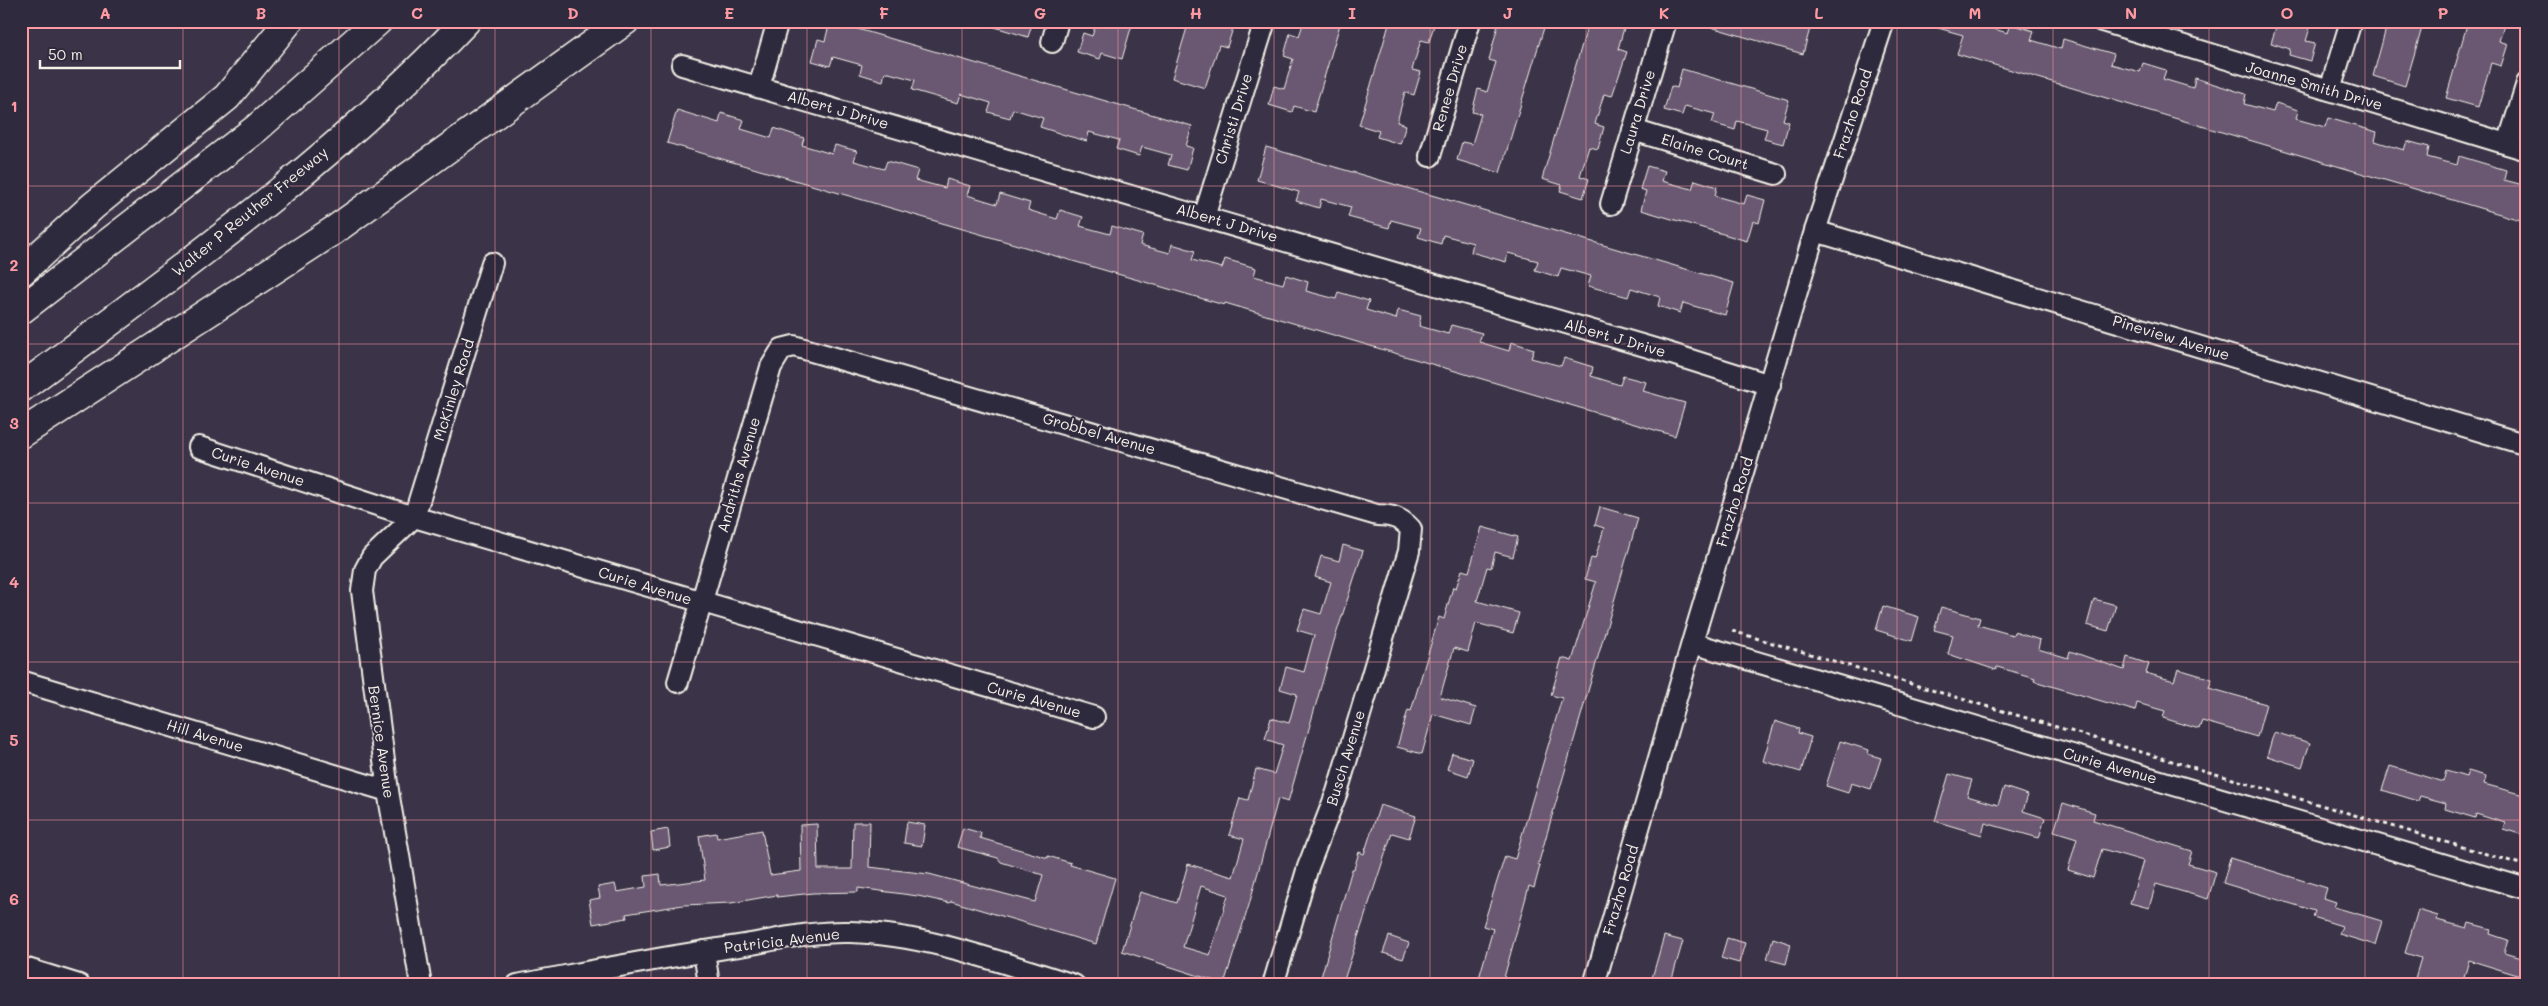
<svg xmlns="http://www.w3.org/2000/svg" width="2548" height="1006" font-family="Mali,sans-serif">
<style>
.building{fill:#6b5973;stroke:#f4f1e8;fill-rule:evenodd}
.lines{fill:none;stroke-linecap:round;stroke-linejoin:round}
.street-casing{stroke:#f4f1e8;stroke-width:24}
.highway-casing{stroke:#f4f1e8;stroke-width:31}
.path{stroke:#f4f1e8;stroke-width:3;stroke-dasharray:4 4;stroke-linecap:butt}
.street{stroke:#2f2a3d;stroke-width:20}
.highway{stroke:#2f2a3d;stroke-width:28}
.grid{fill:none;stroke:#ff9aa2;stroke-width:1;stroke-opacity:0.55}
.labels{text-anchor:middle;stroke-width:4;stroke-linejoin:round;paint-order:stroke}
.street-label{font-size:15px;fill:#f4f1e8;stroke:#2f2a3d}
.neatline{fill:none;stroke:#ff9aa2;stroke-width:2}
.grid-label{font-size:16px;text-anchor:middle;font-weight:bold;fill:#ff9aa2}
</style>
<rect width="100%" height="100%" fill="#3b3348"/>
<filter id="ink" filterUnits="userSpaceOnUse"><feTurbulence type="fractalNoise" baseFrequency=".02" numOctaves="2"/><feDisplacementMap in="SourceGraphic" scale="10" xChannelSelector="R" yChannelSelector="G"/><feConvolveMatrix kernelMatrix="1 2 1 2 8 2 1 2 1" color-interpolation-filters="sRGB"/></filter>
<g filter="url(#ink)">
<g class="building">
<polygon points="830,21 1192,126 1186,146 1193,148 1187,170 1168,165 1171,155 1142,147 1139,156 1116,149 1119,140 1089,132 1087,141 1068,136 1040,127 1043,118 1013,109 1010,118 988,112 991,103 961,94 958,103 940,98 912,90 915,80 885,72 883,81 860,74 862,65 833,57 830,66 812,61 818,39 825,41"/>
<polygon points="988,21 1033,21 1028,37 988,25"/>
<polygon points="1097,21 1133,21 1122,59 1102,53 1100,59 1077,52 1083,33 1092,36"/>
<polygon points="1189,21 1221,21 1234,25 1227,47 1219,45 1205,88 1172,78"/>
<polygon points="1304,21 1341,21 1314,112 1294,106 1292,112 1269,105 1274,86 1284,89 1293,59 1284,56 1290,33 1299,36"/>
<polygon points="1390,21 1421,21 1434,25 1429,42 1421,40 1412,70 1421,72 1414,95 1405,92 1397,122 1406,125 1400,144 1377,137 1379,131 1359,125"/>
<polygon points="1499,21 1546,21 1500,173 1457,160 1462,142 1472,144 1481,114 1472,112 1478,89 1487,92 1496,62 1489,60"/>
<polygon points="1589,21 1626,21 1618,49 1627,52 1612,96 1604,94 1595,124 1604,127 1598,149 1589,147 1580,176 1589,179 1583,198 1560,191 1562,185 1542,179"/>
<polygon points="1704,21 1812,21 1803,54 1704,25"/>
<polygon points="1931,21 1980,21 1979,25 2008,33 2011,24 2034,31 2031,40 2061,49 2063,39 2114,54 2111,64 2140,72 2143,63 2166,70 2163,79 2193,88 2195,78 2246,94 2244,104 2273,112 2276,103 2298,110 2296,119 2325,127 2328,118 2377,132 2375,141 2404,150 2407,141 2429,147 2427,157 2457,165 2459,156 2506,170 2504,180 2527,186 2527,222 1957,54 1963,35 1931,26"/>
<polygon points="2278,21 2312,21 2306,41 2315,43 2310,61 2289,55 2290,49 2271,43"/>
<polygon points="2388,21 2424,21 2405,86 2373,76"/>
<polygon points="2468,21 2505,21 2499,41 2508,44 2501,66 2491,63 2478,107 2446,98"/>
<polygon points="1682,69 1789,100 1783,120 1789,122 1783,144 1764,139 1767,129 1737,121 1735,130 1712,123 1715,114 1685,106 1682,115 1664,110 1671,86 1677,88"/>
<polygon points="677,110 719,123 721,113 744,120 741,129 771,138 774,128 804,138 802,145 832,154 835,145 857,151 854,161 884,169 887,161 918,170 915,180 945,188 947,179 970,186 967,195 997,204 1000,194 1030,203 1028,210 1057,219 1060,210 1083,217 1080,226 1110,234 1112,226 1143,235 1140,245 1170,253 1172,244 1195,251 1192,260 1222,268 1225,259 1256,268 1254,276 1283,284 1286,275 1308,282 1306,291 1336,299 1338,292 1369,301 1366,310 1396,319 1398,310 1421,316 1419,326 1448,334 1451,325 1482,333 1479,342 1509,351 1511,342 1534,349 1531,358 1561,366 1564,358 1593,367 1591,376 1620,385 1623,376 1646,382 1643,391 1685,403 1675,436 1225,303 1224,305 667,143"/>
<polygon points="1266,147 1734,283 1725,315 1683,303 1680,313 1658,306 1660,297 1631,288 1628,297 1588,286 1591,276 1561,268 1558,277 1535,270 1538,261 1508,253 1506,262 1471,252 1473,243 1443,235 1441,244 1418,237 1421,228 1391,220 1389,228 1348,217 1351,207 1321,199 1319,208 1296,201 1299,192 1257,180"/>
<polygon points="1647,166 1665,171 1662,181 1692,189 1695,180 1717,187 1715,196 1744,204 1747,195 1765,200 1759,223 1753,221 1747,241 1641,210 1646,191 1640,189"/>
<polygon points="1600,507 1638,518 1552,816 1538,865 1540,866 1534,888 1529,886 1502,985 1477,985 1493,929 1483,926 1505,856 1515,859 1562,698 1551,695 1562,658 1572,661 1596,582 1585,579 1591,558 1595,559 1604,528 1595,525"/>
<polygon points="1482,527 1518,537 1513,557 1495,552 1491,568 1487,567 1477,601 1519,613 1513,633 1476,623 1468,652 1454,648 1440,697 1476,708 1471,725 1433,714 1422,754 1397,747 1408,710 1411,711 1439,617 1444,619 1453,587 1456,588 1462,570 1469,572"/>
<path d="M 1343,545 L 1363,551 L 1334,641 L 1288,802 L 1278,799 L 1249,905 L 1224,984 L 1122,951 L 1140,892 L 1177,903 L 1188,864 L 1233,877 L 1244,839 L 1229,835 L 1240,798 L 1248,800 L 1256,769 L 1274,774 L 1283,745 L 1265,739 L 1271,718 L 1289,723 L 1297,694 L 1280,689 L 1286,667 L 1304,672 L 1314,635 L 1297,630 L 1304,609 L 1321,614 L 1331,582 L 1315,577 L 1321,556 L 1339,561 ZM 1201,886 L 1228,895 L 1210,955 L 1183,947 Z"/>
<polygon points="2094,599 2116,605 2108,631 2087,625"/>
<polygon points="1883,606 1919,617 1912,641 1876,630"/>
<polygon points="1941,607 1980,618 1978,625 2013,635 2014,632 2040,640 2038,649 2068,658 2070,651 2124,670 2127,657 2149,664 2146,673 2174,681 2178,669 2212,679 2209,688 2266,704 2257,737 2202,721 2199,729 2163,718 2165,711 2137,703 2135,711 2034,681 2035,678 1997,667 1996,670 1948,654 1953,635 1934,630"/>
<polygon points="1775,721 1799,729 1798,733 1811,737 1801,772 1763,761"/>
<polygon points="2274,732 2310,743 2302,767 2267,756"/>
<polygon points="1840,741 1869,750 1868,754 1881,758 1871,789 1851,783 1848,793 1826,786"/>
<polygon points="1452,753 1473,759 1468,776 1447,769"/>
<polygon points="2390,766 2443,782 2446,771 2466,777 2468,771 2486,776 2484,784 2527,796 2527,836 2503,829 2505,823 2476,814 2475,818 2445,809 2446,803 2420,796 2418,801 2382,790"/>
<polygon points="1949,774 1972,780 1967,796 1998,805 2004,787 2028,795 2023,811 2045,818 2039,838 1985,823 1982,835 1935,821"/>
<polygon points="2063,803 2095,813 2093,820 2192,851 2188,864 2216,872 2208,899 2156,884 2149,908 2130,903 2143,861 2102,849 2093,878 2068,870 2077,838 2054,831"/>
<polygon points="1380,805 1416,816 1409,838 1392,833 1343,983 1321,977 1352,869 1354,869 1359,852 1364,854"/>
<polygon points="853,822 870,822 869,867 929,874 1035,902 1043,875 1001,862 998,858 957,847 963,828 981,833 980,838 1048,858 1048,856 1071,863 1070,865 1115,878 1096,944 951,901 950,903 918,896 858,888 858,892 813,893 777,897 777,895 731,903 683,905 626,914 627,918 593,924 589,900 600,898 598,887 615,884 617,892 646,887 645,876 660,874 661,885 705,880 699,836 716,833 717,838 762,830 770,875 801,871 800,825 817,824 818,869 852,869"/>
<polygon points="907,822 925,825 922,846 904,843"/>
<polygon points="668,829 670,847 653,850 651,832"/>
<polygon points="2230,858 2327,888 2324,898 2336,902 2334,907 2382,921 2375,945 2339,934 2342,926 2313,917 2315,911 2223,883"/>
<polygon points="2418,910 2438,916 2437,920 2467,928 2469,923 2491,929 2490,934 2508,940 2504,953 2527,960 2527,978 2469,960 2462,985 2413,985 2421,958 2405,953"/>
<polygon points="1389,936 1409,943 1403,959 1383,953"/>
<polygon points="1664,936 1683,941 1670,985 1650,985"/>
<polygon points="1727,938 1745,943 1739,963 1721,958"/>
<polygon points="1773,938 1791,944 1786,964 1767,959"/>
</g>
<g class="lines">
<g class="street-casing">
<g id="street">
<polyline points="2102,21 2527,150"/>
<polyline points="1052,42 1058,21"/>
<polyline points="682,65 1662,351 1770,385"/>
<polyline points="759,87 778,21"/>
<polyline points="2330,90 2351,21"/>
<polyline points="1633,130 1776,174"/>
<polyline points="2508,144 2527,83"/>
<polyline points="1430,156 1470,21"/>
<polyline points="1611,204 1666,21"/>
<polyline points="1204,217 1265,21"/>
<polyline points="1815,231 2527,445"/>
<polyline points="199,447 414,517 1094,717"/>
<polyline points="1692,643 2527,889"/>
<polyline points="21,681 388,791"/>
<path d="M 678,682 L 771,367 L 782,349 L 794,346 L 1377,515 C 1392,515 1401,518 1411,529 L 1409,551 L 1337,792 L 1308,867 L 1273,985"/>
<polyline points="704,951 709,985"/>
<polyline points="21,967 79,985"/>
<polyline points="421,985 388,791 362,591 365,570 372,557 414,517 492,263"/>
<path d="M 517,985 C 593,971 668,956 745,945 C 779,939 815,931 850,932 C 926,934 1002,963 1074,985"/>
<polyline points="1594,985 1692,643 1815,231 1884,21"/>
</g>
</g>
<g class="highway-casing">
<g id="highway">
<polyline points="21,272 93,206 227,97 289,21"/>
<polyline points="21,310 257,128 378,21"/>
<path d="M 21,388 C 175,273 334,161 466,21"/>
<polyline points="21,434 333,231 625,21"/>
</g>
</g>
<polyline class="path" points="1732,631 2527,866"/>
<use href="#street" class="street"/>
<use href="#highway" class="highway"/>
</g>
</g>
<path class="grid" d="M 183,21 L 183,985M 339,21 L 339,985M 495,21 L 495,985M 651,21 L 651,985M 807,21 L 807,985M 962,21 L 962,985M 1118,21 L 1118,985M 1274,21 L 1274,985M 1430,21 L 1430,985M 1586,21 L 1586,985M 1741,21 L 1741,985M 1897,21 L 1897,985M 2053,21 L 2053,985M 2209,21 L 2209,985M 2365,21 L 2365,985M 21,186 L 2527,186M 21,344 L 2527,344M 21,503 L 2527,503M 21,662 L 2527,662M 21,820 L 2527,820"/>
<g class="labels">
<g class="street-label">
<text transform="translate(2314 86) rotate(16)" y="5">Joanne Smith Drive</text>
<text transform="translate(1450 88) rotate(-74)" y="5">Renee Drive</text>
<text transform="translate(838 110) rotate(16)" y="5">Albert J Drive</text>
<text transform="translate(1638 112) rotate(-73)" y="5">Laura Drive</text>
<text transform="translate(1853 114) rotate(-72)" y="5">Frazho Road</text>
<text transform="translate(1234 119) rotate(-73)" y="5">Christi Drive</text>
<text transform="translate(1705 152) rotate(17)" y="5">Elaine Court</text>
<text transform="translate(250 212) rotate(-39)" y="5">Walter P Reuther Freeway</text>
<text transform="translate(1227 223) rotate(16)" y="5">Albert J Drive</text>
<text transform="translate(1615 338) rotate(16)" y="5">Albert J Drive</text>
<text transform="translate(2171 338) rotate(17)" y="5">Pineview Avenue</text>
<text transform="translate(454 390) rotate(-73)" y="5">McKinley Road</text>
<text transform="translate(1099 434) rotate(16)" y="5">Grobbel Avenue</text>
<text transform="translate(258 467) rotate(18)" y="5">Curie Avenue</text>
<text transform="translate(739 475) rotate(-74)" y="5">Andriths Avenue</text>
<text transform="translate(1735 502) rotate(-73)" y="5">Frazho Road</text>
<text transform="translate(645 586) rotate(17)" y="5">Curie Avenue</text>
<text transform="translate(1034 700) rotate(16)" y="5">Curie Avenue</text>
<text transform="translate(205 736) rotate(17)" y="5">Hill Avenue</text>
<text transform="translate(381 742) rotate(82)" y="5">Bernice Avenue</text>
<text transform="translate(1346 758) rotate(-73)" y="5">Busch Avenue</text>
<text transform="translate(2110 766) rotate(16)" y="5">Curie Avenue</text>
<text transform="translate(1621 890) rotate(-74)" y="5">Frazho Road</text>
<text transform="translate(782 941) rotate(-7)" y="5">Patricia Avenue</text>
</g>
</g>
<rect width="2548" height="1006" fill="none" stroke="#2f2a3d" stroke-width="55"/>
<path d="M40 60v8h140v-8" fill="none" stroke="#f4f1e8" stroke-width="2.5"/>
<text x="48" y="60" font-size="15" fill="#f4f1e8" stroke="#2f2a3d" stroke-width="4" paint-order="stroke">50 m</text>
<rect x="28" y="28" width="2492" height="950" class="neatline"/>
<g class="grid-label">
<text x="105" y="19">A</text>
<text x="261" y="19">B</text>
<text x="417" y="19">C</text>
<text x="573" y="19">D</text>
<text x="729" y="19">E</text>
<text x="884" y="19">F</text>
<text x="1040" y="19">G</text>
<text x="1196" y="19">H</text>
<text x="1352" y="19">I</text>
<text x="1508" y="19">J</text>
<text x="1664" y="19">K</text>
<text x="1819" y="19">L</text>
<text x="1975" y="19">M</text>
<text x="2131" y="19">N</text>
<text x="2287" y="19">O</text>
<text x="2443" y="19">P</text>
<text x="14" y="112">1</text>
<text x="14" y="271">2</text>
<text x="14" y="429">3</text>
<text x="14" y="588">4</text>
<text x="14" y="746">5</text>
<text x="14" y="905">6</text>
</g>
</svg>
